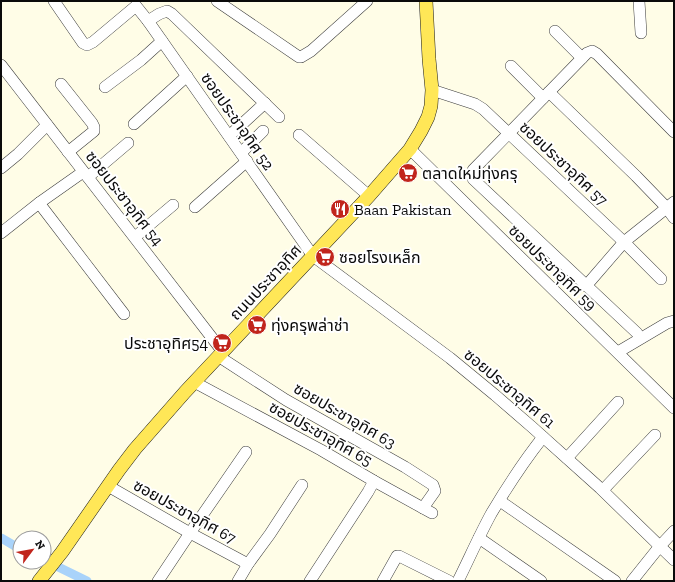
<svg xmlns="http://www.w3.org/2000/svg" width="675" height="582" font-family="'Zilla Slab','Noto Sans Thai',serif">
<style>
.lines{fill:none;stroke-linecap:round;stroke-linejoin:round}
.canal{stroke:#a9d3fa;stroke-width:9}
.minor-casing{stroke:#3d3d3d;stroke-width:12}
.major-casing{stroke:#1b1b1b;stroke-width:14}
.minor{stroke:#fff;stroke-width:11}
.major{stroke:#ffe757;stroke-width:13}
.labels{text-anchor:middle;stroke-width:4;stroke-linejoin:round;paint-order:stroke}
.street-label{font-size:16px;fill:#0a0a0a;stroke:#fff}
.poi-label{font-size:16px;fill:#0a0a0a;stroke:#fff;text-anchor:start}
</style>
<rect width="100%" height="100%" fill="#fffde7"/>
<g class="lines">
<g class="canal">
<polyline points="1,538 20,549"/>
<polyline points="44,560 87,581"/>
</g>
<g class="minor-casing">
<g id="minor">
<polyline points="54,1 83,43 87,45 93,42 136,6 148,21 313,256 450,358 495,395 532,427 600,488 674,560"/>
<polyline points="217,1 299,57 301,57 311,51 367,1"/>
<polyline points="639,1 641,33"/>
<polyline points="148,21 159,14 167,11 172,14 279,117"/>
<polyline points="555,31 582,58"/>
<polyline points="1,65 223,352"/>
<polyline points="511,66 543,98"/>
<polyline points="61,84 92,123 94,127 94,131 68,152"/>
<polyline points="105,87 141,60 162,41"/>
<polyline points="432,90 475,104 483,109 624,242 661,279"/>
<polyline points="549,92 636,176 666,207 674,218"/>
<polyline points="134,124 187,76"/>
<polyline points="299,135 369,196"/>
<polyline points="229,136 265,103"/>
<polyline points="410,149 674,408"/>
<polyline points="241,153 263,131"/>
<polyline points="1,168 18,154 47,125"/>
<polyline points="88,177 128,143"/>
<polyline points="39,203 124,314"/>
<polyline points="195,207 247,161"/>
<polyline points="1,233 39,203 83,172"/>
<polyline points="135,237 173,205"/>
<polyline points="586,286 624,242 674,202"/>
<polyline points="637,333 473,179 473,170 587,53 592,51 597,54 674,132"/>
<polyline points="618,352 667,323 674,321"/>
<polyline points="218,356 286,400 405,467 433,485 435,491 423,508"/>
<polyline points="194,382 321,450 374,481 432,513"/>
<polyline points="567,458 618,402"/>
<polyline points="108,486 190,533 248,564"/>
<polyline points="603,490 655,435"/>
<polyline points="500,501 615,581"/>
<polyline points="479,538 541,581"/>
<polyline points="158,581 190,533 246,452"/>
<polyline points="238,581 248,564 270,534 302,485"/>
<polyline points="310,581 368,492 374,481"/>
<polyline points="383,581 397,556 399,556 449,581"/>
<path d="M 458,581 C 469,559 479,536 491,514 C 507,487 524,461 543,437"/>
<polyline points="632,581 660,546 674,531"/>
</g>
</g>
<g class="major-casing">
<polyline id="major" points="39,581 62,552 119,470 135,449 185,392 369,196 410,149 421,131 428,117 431,106 432,90 429,59 426,1"/>
</g>
<use href="#minor" class="minor"/>
<use href="#major" class="major"/>
</g>
<defs>
<g id="supermarket-disc" transform="scale(1)"><circle r="9.5" fill="#c1251c" stroke="#fff"/><path d="M-6-5.5h2.5l.6 2H6L4.5 2H-2.5L-4.4-4H-6ZM-1.5 3.2a1.3 1.3 0 1 0 .1 0ZM3 3.2a1.3 1.3 0 1 0 .1 0Z" fill="#fff"/></g>
<g id="restaurant-disc" transform="scale(1)"><circle r="9.5" fill="#c1251c" stroke="#fff"/><path d="M-5-6h1v4h1v-4h1v4h1v-4h1v5L-1.5 .5V6h-2V.5L-5-1ZM5-6V6H3V1.5H1.5Q1.5-4 5-6Z" fill="#fff"/></g>
</defs>
<g fill-rule="evenodd">
<use href="#supermarket-disc" x="408" y="173"/>
<use href="#restaurant-disc" x="340" y="209"/>
<use href="#supermarket-disc" x="325" y="257"/>
<use href="#supermarket-disc" x="257" y="325"/>
<use href="#supermarket-disc" x="222" y="343"/>
</g>
<g class="labels">
<g class="street-label">
<text transform="translate(238 121) rotate(55)" y="6">ซอยประชาอุทิศ 52</text>
<text transform="translate(564 163) rotate(43)" y="6">ซอยประชาอุทิศ 57</text>
<text transform="translate(125 198) rotate(52)" y="6">ซอยประชาอุทิศ 54</text>
<text transform="translate(553 267) rotate(44)" y="6">ซอยประชาอุทิศ 59</text>
<text transform="translate(265 282) rotate(-47)" y="6">ถนนประชาอุทิศ</text>
<text transform="translate(510 388) rotate(40)" y="6">ซอยประชาอุทิศ 61</text>
<text transform="translate(345 415) rotate(30)" y="6">ซอยประชาอุทิศ 63</text>
<text transform="translate(321 433) rotate(29)" y="6">ซอยประชาอุทิศ 65</text>
<text transform="translate(185 511) rotate(29)" y="6">ซอยประชาอุทิศ 67</text>
</g>
<g class="poi-label">
<text x="422" y="179">ตลาดใหม่ทุ่งครุ</text>
<text x="354" y="215">Baan Pakistan</text>
<text x="339" y="263">ซอยโรงเหล็ก</text>
<text x="271" y="331">ทุ่งครุพล่าช่า</text>
<text x="208" y="349" text-anchor="end">ประชาอุทิศ54</text>
</g>
</g>
<rect width="675" height="582" fill="none" stroke="#0a0a0a" stroke-width="4"/>
<g transform="translate(32 550) rotate(58)"><circle r="19" fill="#ffffff" stroke="#9d9d9d"/>
<path d="M0-3L7 15L0 10L-7 15Z" fill="#c1251c"/>
<text y="-6" font-size="11" font-weight="bold" text-anchor="middle" fill="#0a0a0a">N</text>
</g>
</svg>
